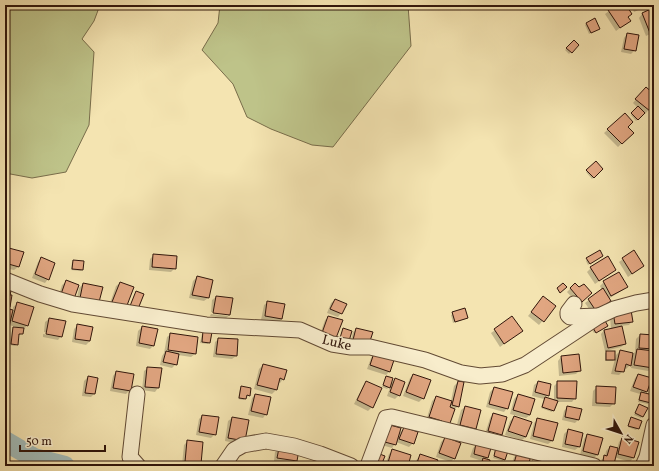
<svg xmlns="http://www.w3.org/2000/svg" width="659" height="471" font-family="Vollkorn,serif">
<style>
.green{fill:#bec389;stroke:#786c4a}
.shadow{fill:#0003}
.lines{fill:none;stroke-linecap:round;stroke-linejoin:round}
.river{stroke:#a2bbb8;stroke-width:20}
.building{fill:#e1a681;stroke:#31160b}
.minor-casing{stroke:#624a34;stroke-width:17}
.minor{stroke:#f8edcc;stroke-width:15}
.labels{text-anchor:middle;stroke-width:3;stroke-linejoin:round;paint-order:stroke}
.street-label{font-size:14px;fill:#31160b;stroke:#f8edcc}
</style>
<rect width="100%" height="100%" fill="#f4e4b1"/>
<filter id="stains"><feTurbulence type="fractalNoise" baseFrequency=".005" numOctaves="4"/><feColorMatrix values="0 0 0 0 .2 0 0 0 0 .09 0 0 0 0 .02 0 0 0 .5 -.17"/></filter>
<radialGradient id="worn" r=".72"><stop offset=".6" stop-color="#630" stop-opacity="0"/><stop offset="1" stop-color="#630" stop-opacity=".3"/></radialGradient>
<g class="green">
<polygon points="5,5 100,5 94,21 82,39 94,52 89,125 66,172 32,178 5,173"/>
<polygon points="220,5 408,5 411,46 333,147 312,145 271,129 247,117 233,84 202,50 218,23"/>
</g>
<g class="shadow">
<polygon points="617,5 624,5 627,17 629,21 616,31 605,14"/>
<polygon points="631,5 649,5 634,12"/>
<polygon points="652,10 654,14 654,32 646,36 639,18 642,14"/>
<polygon points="587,23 599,29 589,34 585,25"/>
<polygon points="627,34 635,50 631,54 621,52 624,38"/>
<polygon points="574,41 578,45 569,54 565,50"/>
<polygon points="642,92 654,96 654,104 645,114 644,113 636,121 631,115 638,108 633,103"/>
<polygon points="625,114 627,127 632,133 618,147 604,133"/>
<polygon points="596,163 602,169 592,179 586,172"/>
<polygon points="5,248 18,267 14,270 5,268"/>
<polygon points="633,252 643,266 628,277 619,262"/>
<polygon points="154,255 175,268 171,272 149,270 150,259"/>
<polygon points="600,257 588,265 586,261 587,259"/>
<polygon points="41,259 48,279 45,283 32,278 38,262"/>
<polygon points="74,261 82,270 81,271 71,270 72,262"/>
<polygon points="591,268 615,270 595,284 587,272"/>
<polygon points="197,277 212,280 208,298 204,301 189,298 193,281"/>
<polygon points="66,282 78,286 57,301 62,285"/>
<polygon points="604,282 627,286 623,290 608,299 592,313 585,303 602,290 600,286"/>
<polygon points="120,283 125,307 109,306 116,286"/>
<polygon points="83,284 101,288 76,302 79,288"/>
<polygon points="575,284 579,289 590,293 578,304 567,292"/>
<polygon points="5,286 9,306 6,309 13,310 13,307 17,304 27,325 20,335 18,335 17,344 15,346 10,345 12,330 13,328 19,328 9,325 5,336"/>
<polygon points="216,297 230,315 226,318 210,316 211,314 228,316 228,314 211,312 212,300"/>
<polygon points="335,300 341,313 338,317 327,313 331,303"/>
<polygon points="540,301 555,306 539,325 528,316"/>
<polygon points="268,302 284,304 282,319 278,323 261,320 264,305"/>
<polygon points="464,309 465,319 453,323 451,315"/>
<polygon points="613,313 632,321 629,325 621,326 625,344 621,347 605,351 601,334 604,330 611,329 610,317"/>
<polygon points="329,317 332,341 319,337 325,320"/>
<polygon points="512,318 521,331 500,347 491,333"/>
<polygon points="49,319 61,336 58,340 43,337 43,334 60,337 60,335 44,332 45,322"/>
<polygon points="78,325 92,327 90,341 86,345 72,342 74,329"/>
<polygon points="142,327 154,345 150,349 136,346 138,331"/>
<polygon points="605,327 594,333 591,328"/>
<polygon points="357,329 365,347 350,344 353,332"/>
<polygon points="203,332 209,342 208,344 200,343 202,334"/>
<polygon points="171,334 195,354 191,357 178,355 176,364 172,368 160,365 162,356 164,353 167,337"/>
<polygon points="640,335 654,336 654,349 651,352 654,352 652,368 648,371 631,368 632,363 626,369 624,368 623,371 619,375 611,374 616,355 620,351 633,354 635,352 636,339"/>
<polygon points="219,339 236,356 232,359 213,357 215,342"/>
<polygon points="607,352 614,360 613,361 605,361 605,353"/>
<polygon points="374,354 393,361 389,372 386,375 367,369 371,358"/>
<polygon points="561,357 580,370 576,374 559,376 558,361"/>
<polygon points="263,365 283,379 280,383 278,382 276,390 272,394 254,389 259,369"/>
<polygon points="148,368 158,388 155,392 142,390 144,371"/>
<polygon points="116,372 130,390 126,394 110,391 113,376"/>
<polygon points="413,375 423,398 419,402 403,396 410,378"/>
<polygon points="638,375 647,391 644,394 650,402 648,404 638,402 640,394 630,391 635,378"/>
<polygon points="88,377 94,394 91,397 82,396 84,381"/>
<polygon points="386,377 390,385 395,379 399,395 395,399 387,396 391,385 387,389 382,387"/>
<polygon points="367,382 372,407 368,411 354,404 363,386"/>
<polygon points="458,382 458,406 454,410 449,426 426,421 432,401 436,397 451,401 454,386"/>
<polygon points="538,382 548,395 545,398 554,401 554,386 558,382 575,398 572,402 556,402 552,412 541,408 544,399 532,396 534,385"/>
<polygon points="597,387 614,403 610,407 592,406 593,391"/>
<polygon points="241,388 249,395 246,396 244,400 238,399 240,389"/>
<polygon points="494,388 507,408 504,412 486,407 490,392"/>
<polygon points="255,395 266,414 263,418 248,415 252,398"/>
<polygon points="518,395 530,415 526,418 510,414 514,399"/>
<polygon points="465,407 475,429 471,432 456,428 461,410"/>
<polygon points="567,407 578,420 575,423 562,420 564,411"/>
<polygon points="638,407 646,408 641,418 634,415"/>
<polygon points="493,414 502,434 498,438 485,434 490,418"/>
<polygon points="202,416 215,434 211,438 196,435 199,419"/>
<polygon points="514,417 526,437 522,440 505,435 510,421"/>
<polygon points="232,418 240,444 225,441 228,421"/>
<polygon points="632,418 638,428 636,430 628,427"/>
<polygon points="538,419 552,441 548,444 530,439 534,423"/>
<polygon points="404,428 413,443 409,447 396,442 392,448 378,444 399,433"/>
<polygon points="568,430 579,447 575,450 562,447 564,434"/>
<polygon points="587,435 598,454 594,458 580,455 584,439"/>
<polygon points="445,438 454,458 451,462 436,457 441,442"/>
<polygon points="623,438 637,442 633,458 630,462 614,457 613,463 610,466 600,465 601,460 605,457 606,451 610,447 617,449 619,442"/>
<polygon points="188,441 200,463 197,466 182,465 184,445"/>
<polygon points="477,445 487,457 485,460 488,466 481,466 482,461 470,457 473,448"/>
<polygon points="497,448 504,459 503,461 493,458"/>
<polygon points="279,449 296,460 293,464 274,461 275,452"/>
<polygon points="393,451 407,466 385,466 389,454"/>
<polygon points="517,454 529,457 527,466 511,466 514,457"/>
<polygon points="421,455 434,466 414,466 417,459"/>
</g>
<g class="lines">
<polyline class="river" points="5,441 34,458 65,466"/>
</g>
<g class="building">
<polygon points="616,5 626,5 632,14 628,17 631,21 620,28 608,10"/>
<polygon points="653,8 654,31 650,33 642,13"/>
<polygon points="595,18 600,29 591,33 586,23"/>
<polygon points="627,33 639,35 636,51 624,49"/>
<polygon points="574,40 579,45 572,53 566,48"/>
<polygon points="646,87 654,94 654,106 650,111 635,99"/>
<polygon points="638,106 645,113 638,120 631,113"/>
<polygon points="625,113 633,122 628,127 634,133 622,144 607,129"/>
<polygon points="596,161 603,169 594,178 586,170"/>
<polygon points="5,247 24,252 19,267 5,263"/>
<polygon points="600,250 603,256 590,264 586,258"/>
<polygon points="634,250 644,266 632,274 622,258"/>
<polygon points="153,254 177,256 176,269 152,267"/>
<polygon points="608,256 616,270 599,281 590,267"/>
<polygon points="41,257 55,263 49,280 35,274"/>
<polygon points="73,260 84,261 83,270 72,269"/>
<polygon points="619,272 628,287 611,296 603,281"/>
<polygon points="197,276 213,280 209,298 192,295"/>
<polygon points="66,280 79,285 74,299 60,297"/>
<polygon points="120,282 134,287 126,308 112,302"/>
<polygon points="83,283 103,287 99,302 80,298"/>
<polygon points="563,283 567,287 560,293 557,288"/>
<polygon points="575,283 579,287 584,284 592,293 582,302 570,288"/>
<polygon points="5,285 12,287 10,295 12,295 10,307 5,306"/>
<polygon points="603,288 611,301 596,311 588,299"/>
<polygon points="136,291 144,294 138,309 130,306"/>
<polygon points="216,296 233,298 230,315 213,313"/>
<polygon points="543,296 556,306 544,322 531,312"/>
<polygon points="335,299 347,304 342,314 330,309"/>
<polygon points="267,301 285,304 282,319 265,316"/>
<polygon points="17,302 34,307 28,326 12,321"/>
<polygon points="5,308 13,310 7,335 5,334"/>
<polygon points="465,308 468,318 455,322 452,312"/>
<polygon points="631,310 633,322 615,324 613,312"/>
<polygon points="328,316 343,320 336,338 322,333"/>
<polygon points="512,316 523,331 504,344 494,329"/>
<polygon points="49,318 66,321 62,337 46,334"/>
<polygon points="604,319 608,326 596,333 592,326"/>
<polygon points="77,324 93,327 90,341 75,339"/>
<polygon points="142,326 158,329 154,346 139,343"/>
<polygon points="622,326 626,344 608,348 604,330"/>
<polygon points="13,327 24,328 23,334 19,334 18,345 11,344"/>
<polygon points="343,328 352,331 349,341 340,338"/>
<polygon points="356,328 373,332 369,344 353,340"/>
<polygon points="203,331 212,332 210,343 202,342"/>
<polygon points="170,333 198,337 196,354 168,350"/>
<polygon points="640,334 654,335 654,349 639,348"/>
<polygon points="218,338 238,339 237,356 216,354"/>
<polygon points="637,349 654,351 653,368 634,365"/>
<polygon points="620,350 633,353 631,366 626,364 624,372 615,371"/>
<polygon points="166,351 179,354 177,365 163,362"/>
<rect x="606" y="351" width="9" height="9"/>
<polygon points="374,353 394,360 390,372 370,365"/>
<polygon points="579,354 581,371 563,373 561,356"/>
<polygon points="263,364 287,370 284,380 280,378 277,390 257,385"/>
<polygon points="147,367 162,368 159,388 145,387"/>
<polygon points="116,371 134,374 131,391 113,388"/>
<polygon points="413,374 431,380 424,399 406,392"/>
<polygon points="638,374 652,378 647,392 633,387"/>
<polygon points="88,376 98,378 95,394 85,393"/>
<polygon points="386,376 393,378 390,388 383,385"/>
<polygon points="395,378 405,382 400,396 390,392"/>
<polygon points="366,381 382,388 373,408 357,400"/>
<polygon points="458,381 464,382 459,407 452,405"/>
<polygon points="538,381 551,384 549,396 535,392"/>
<polygon points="557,381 577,381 576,399 557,398"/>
<polygon points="241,386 251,388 250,396 247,395 246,399 239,398"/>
<polygon points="596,386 616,387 615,404 596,403"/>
<polygon points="494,387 513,392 508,409 489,404"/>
<polygon points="641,392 653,395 651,403 639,400"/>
<polygon points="255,394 271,397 267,415 251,411"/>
<polygon points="518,394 535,399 530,415 513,410"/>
<polygon points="436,396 452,401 450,407 455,409 449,426 441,424 442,421 429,417"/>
<polygon points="545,397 558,401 554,411 542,407"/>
<polygon points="639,404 648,408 643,417 635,413"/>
<polygon points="465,406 481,410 476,429 460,425"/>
<polygon points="567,406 582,409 579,420 565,417"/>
<polygon points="493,413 507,417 502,435 488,431"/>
<polygon points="202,415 219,417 216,435 199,432"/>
<polygon points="514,416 532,422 526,437 508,431"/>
<polygon points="232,417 249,420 245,441 228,438"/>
<polygon points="631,417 642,421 639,429 628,426"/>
<polygon points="537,418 558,423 553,441 533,436"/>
<polygon points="386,424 401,428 396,445 381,441"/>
<polygon points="404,427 418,432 414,444 399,439"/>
<polygon points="568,429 583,433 580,447 565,444"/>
<polygon points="587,434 603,438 598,455 583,451"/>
<polygon points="445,437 461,443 455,459 439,453"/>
<polygon points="622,437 639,442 634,458 618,454"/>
<polygon points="187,440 203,442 201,464 185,462"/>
<polygon points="476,443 491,448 488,458 474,454"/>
<polygon points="610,446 618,448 614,464 603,461 604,455 607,456"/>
<polygon points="496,447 508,451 505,460 494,456"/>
<polygon points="279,448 299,450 297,461 277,458"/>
<polygon points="392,449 411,455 408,466 387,466"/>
<polygon points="377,453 385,456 381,466 373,464"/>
<polygon points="517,453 531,456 528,466 514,463"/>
<polygon points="420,454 438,460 435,466 416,466"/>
<polygon points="483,458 490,460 489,466 481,466"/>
<polygon points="532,461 540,464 539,466 531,466"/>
</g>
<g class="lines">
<g class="minor-casing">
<g id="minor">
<polyline points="5,280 40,294 73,304 206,325 300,330 332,344 351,347 370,347 425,360 461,373 480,376 502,374 525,365 599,316 614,309 636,303 654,300"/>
<polyline points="574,304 568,312 568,315 570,317 599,316"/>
<polyline points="137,394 130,457 138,466"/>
<polyline points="223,466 234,450 243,445 266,441 294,446 320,454 351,466"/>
<polyline points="368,466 386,418 392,417 594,466"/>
<polyline points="643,466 647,457 654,425"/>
</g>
</g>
<use href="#minor" class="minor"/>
</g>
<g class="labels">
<g class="street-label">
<text transform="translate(337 342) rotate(14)" y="5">Luke</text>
</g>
</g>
<rect width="659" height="471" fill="none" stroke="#f4e4b1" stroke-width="20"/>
<rect x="6" y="6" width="647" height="459" fill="none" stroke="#31160b" stroke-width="2"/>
<rect x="10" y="10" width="639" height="451" fill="none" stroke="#31160b"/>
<g transform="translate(621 433) rotate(129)" stroke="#f8edcc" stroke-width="3" paint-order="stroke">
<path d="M0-3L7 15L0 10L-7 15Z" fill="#31160b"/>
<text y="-6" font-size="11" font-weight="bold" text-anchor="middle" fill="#31160b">N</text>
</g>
<path d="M20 445v6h85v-6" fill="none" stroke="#31160b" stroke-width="2"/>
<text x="26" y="445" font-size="12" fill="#31160b" stroke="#f8edcc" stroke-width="3" paint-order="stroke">50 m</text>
<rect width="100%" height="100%" filter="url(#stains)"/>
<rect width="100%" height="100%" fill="url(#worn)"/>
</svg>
